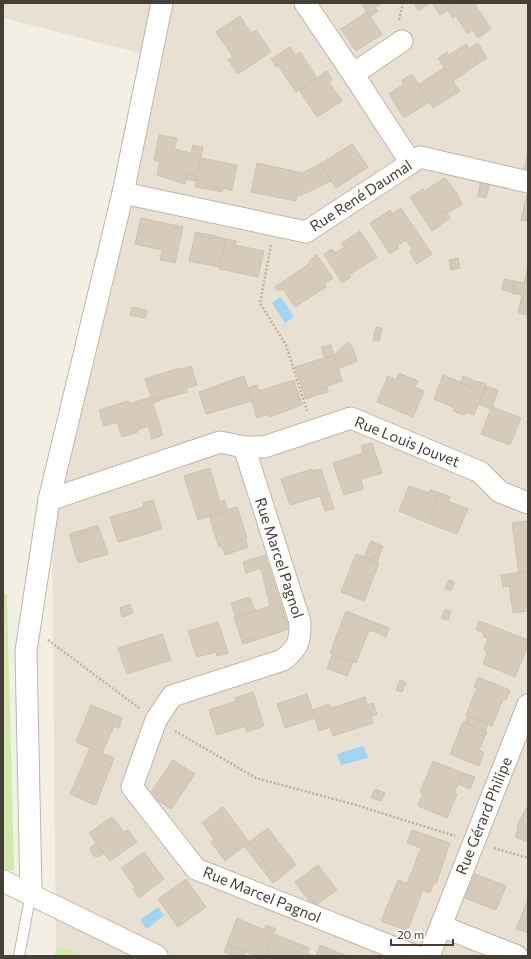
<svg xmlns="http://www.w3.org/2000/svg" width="531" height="959" font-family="Commissioner,sans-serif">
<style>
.residential{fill:#e8e0d3}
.green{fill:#d0eaac}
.water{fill:#9fd4f3}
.building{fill:#d6caba;stroke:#d1c1ad}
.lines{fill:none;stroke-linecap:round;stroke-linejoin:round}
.service-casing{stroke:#bfb6a8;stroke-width:12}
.minor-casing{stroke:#bfb6a8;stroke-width:23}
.path{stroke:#c2b198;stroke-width:2.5;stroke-dasharray:2 2;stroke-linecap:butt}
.service{stroke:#fff;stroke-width:10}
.minor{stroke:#fff;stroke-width:21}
.labels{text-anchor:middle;stroke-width:3;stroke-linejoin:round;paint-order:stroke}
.street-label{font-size:15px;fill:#463f35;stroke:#fff}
</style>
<rect width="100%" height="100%" fill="#f3efe5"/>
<polygon class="residential" points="3,3 528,3 528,956 87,956 56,946 52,518 163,59 3,18"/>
<g class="green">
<polygon points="3,593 7,595 14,871 3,869"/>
<polygon points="56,946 87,956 55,956"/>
</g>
<g class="water">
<polygon points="281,297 294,317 285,323 272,303"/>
<polygon points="363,746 368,758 341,765 337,754"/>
<polygon points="158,907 164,915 147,929 140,920"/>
</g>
<g class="building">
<polygon points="361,3 382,3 375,7 378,11 370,17"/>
<polygon points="414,3 430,3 418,11"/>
<polygon points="432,3 458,3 440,15"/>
<polygon points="458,3 474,3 491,29 478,38 473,30 467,33 456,16 453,18 447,10"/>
<polygon points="367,12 382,34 356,51 341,29"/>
<polygon points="240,16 251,33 256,30 271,52 238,74 228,60 233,57 216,32"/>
<polygon points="478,43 487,58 479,63 469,49"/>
<polygon points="466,44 479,63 453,81 438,58 447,52 449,55"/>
<polygon points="290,47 295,55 300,52 317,78 296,92 278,65 276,67 271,59"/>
<polygon points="444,68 460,91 433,108 418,85"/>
<polygon points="327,71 332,80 329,82 342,101 317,117 299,90"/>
<polygon points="412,74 429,102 404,118 389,94 404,84 402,80"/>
<polygon points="159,135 177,138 174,149 191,153 193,145 203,147 197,176 187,174 185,184 157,175 160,162 154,160"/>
<polygon points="352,144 368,167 336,188 320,164"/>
<polygon points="528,153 528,169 524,169"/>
<polygon points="201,158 237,165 232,190 207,185 207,189 195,187"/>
<polygon points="257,163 302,173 320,164 331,181 297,197 296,201 251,192"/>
<polygon points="187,174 197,176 196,181 186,179"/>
<polygon points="445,178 459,196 458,197 462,204 447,214 445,210 426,222 410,197 423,189 424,191"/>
<polygon points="481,180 490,182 486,198 478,196"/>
<polygon points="207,185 223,188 222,192 207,189"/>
<polygon points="528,190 528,221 521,220"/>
<polygon points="401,208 432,254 417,264 410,253 412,249 406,240 397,246 399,248 390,254 370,223 378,218 381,221"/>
<polygon points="390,210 392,214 381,221 378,218"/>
<polygon points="445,210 450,218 432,231 426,222"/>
<polygon points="141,218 183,227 175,263 160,260 162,250 135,244"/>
<polygon points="360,231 377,257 349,275 351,277 342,283 324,254 332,249 335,253 353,242 351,237"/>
<polygon points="195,232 215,236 214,239 195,235"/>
<polygon points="195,235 214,239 215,236 226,239 220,267 189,261"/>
<polygon points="351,237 353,242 344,247 342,243"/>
<polygon points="226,239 236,241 235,245 264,251 258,277 219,269"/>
<polygon points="317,255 333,278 324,284 326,287 295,307 283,289 278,291 275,287 310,263 309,261"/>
<polygon points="458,258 460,268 451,270 449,260"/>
<polygon points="528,266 528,284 524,283"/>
<polygon points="504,279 514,281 512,292 502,290"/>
<polygon points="514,281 528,284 528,315 518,313 522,295 512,293"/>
<polygon points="132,307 147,310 145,318 130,315"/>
<polygon points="376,327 382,328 379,341 373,340"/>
<polygon points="348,342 353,348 357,361 338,369 334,355"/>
<polygon points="331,345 334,355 325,358 321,347"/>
<polygon points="334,355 342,381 319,389 320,394 306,399 295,367"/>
<polygon points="191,366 197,385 186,388 187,392 169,397 168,395 152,400 145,379 179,368 180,370"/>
<polygon points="399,373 418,381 415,387 424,391 413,417 377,402 388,376 396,380"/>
<polygon points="443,375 474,388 477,381 486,384 474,415 465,412 464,415 453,411 454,408 434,399"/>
<polygon points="244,376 252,401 206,414 199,392"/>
<polygon points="463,376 477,382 474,388 461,383"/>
<polygon points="294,380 302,405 270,417 269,414 257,418 248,388 257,385 259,391"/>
<polygon points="327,386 328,392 320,394 319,389"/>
<polygon points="486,386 498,390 492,407 521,418 510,445 481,434 491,409 479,404"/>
<polygon points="168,395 169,397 153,403 152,400"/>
<polygon points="151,397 163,435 152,439 148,426 137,430 138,432 122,437 117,422 104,426 99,410 128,401 129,404"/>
<polygon points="372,443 382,473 361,479 363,489 344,495 333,463 363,453 361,446"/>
<polygon points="210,468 220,502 224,500 228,510 198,520 184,476"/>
<polygon points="312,469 313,471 321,469 334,509 325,511 320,496 290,505 281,479"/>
<polygon points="409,486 429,493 430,490 440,493 428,523 399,511"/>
<polygon points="440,493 450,497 448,501 468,509 457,534 428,523"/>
<polygon points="153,500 162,529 118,542 110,517 144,507 143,503"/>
<polygon points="237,507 247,538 245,538 248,547 225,555 222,546 219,547 209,516"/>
<polygon points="528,521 528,571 519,573 512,523"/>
<polygon points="98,525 108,554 78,563 70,537 87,532 86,529"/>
<polygon points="86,529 87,532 70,537 69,534"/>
<polygon points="371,541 380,545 373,561 364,558"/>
<polygon points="380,545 383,546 377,563 373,561"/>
<polygon points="356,554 379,563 364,601 341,592"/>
<polygon points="265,555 289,629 259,639 259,636 242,641 234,617 270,606 261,568 246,573 243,562"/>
<polygon points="528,571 528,611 513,613 509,586 503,587 501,575"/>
<polygon points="449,580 455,582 451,591 445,589"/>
<polygon points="250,597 255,611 236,617 231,603"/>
<polygon points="130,604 133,613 122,617 120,608"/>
<polygon points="445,609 451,611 448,620 441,618"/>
<polygon points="346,611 381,625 378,633 369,630 356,663 330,653"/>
<polygon points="479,621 528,640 528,645 515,677 483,664 487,653 484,649 488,639 484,637 482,632 476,630"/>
<polygon points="218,622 228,653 217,656 216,652 197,657 188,631"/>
<polygon points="381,625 389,628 386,637 378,633"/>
<polygon points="162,634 171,660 127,674 118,648"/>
<polygon points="259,636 259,639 243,644 242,641"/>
<polygon points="333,654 353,662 347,676 327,668"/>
<polygon points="478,677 510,690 506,700 503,699 492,726 466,715 477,688 474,687"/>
<polygon points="400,680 406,682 402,692 396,690"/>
<polygon points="253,692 264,726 247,732 245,726 217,735 209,710 236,701 235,698"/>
<polygon points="307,694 315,718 285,728 277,704"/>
<polygon points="365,697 367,705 373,703 377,714 371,716 373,723 333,736 330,727 319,731 312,710 329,704 331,708"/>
<polygon points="91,705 122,718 119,728 114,726 102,753 76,742"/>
<polygon points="468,716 488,724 485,731 465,723"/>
<polygon points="463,722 487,732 479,750 484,753 479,766 450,754"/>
<polygon points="90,748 114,758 102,789 99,787 92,804 70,794"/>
<polygon points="173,760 195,774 171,809 149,795"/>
<polygon points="433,761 463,773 454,793 457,794 447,818 418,806 423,793 420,792"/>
<polygon points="463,773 475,777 470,789 458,784"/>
<polygon points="99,787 102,789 96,805 92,804"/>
<polygon points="375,789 385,793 381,801 371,798"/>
<polygon points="528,805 528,842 515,837 519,826 517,826"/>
<polygon points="223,807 249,842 225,861 219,853 222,850 202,823"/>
<polygon points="112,817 124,832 128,830 137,842 110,861 89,833"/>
<polygon points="268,828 296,865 273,883 266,874 271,871 249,842"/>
<polygon points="412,830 450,843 436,884 434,883 430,893 407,884 421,848 407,843"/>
<polygon points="214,839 222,850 219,853 211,842"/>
<polygon points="249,842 271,871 266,874 244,846"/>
<polygon points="96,843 104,853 98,857 94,856 90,851 91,847"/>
<polygon points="144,852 164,879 139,898 133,889 135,887 121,868"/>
<polygon points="318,865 337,890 316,905 305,890 302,892 295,882"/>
<polygon points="475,874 506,886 496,910 465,898"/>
<polygon points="186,879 206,907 178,927 158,899"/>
<polygon points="398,880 423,890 407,931 381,921"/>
<polygon points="305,890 316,905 314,907 302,892"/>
<polygon points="527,902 528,903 528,933 516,929"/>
<polygon points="237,918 264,930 266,925 276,929 265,956 256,956 227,944"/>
<polygon points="274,934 309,948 307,953 313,956 265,956"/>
<polygon points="227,944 246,952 244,956 233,956 224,952"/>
<polygon points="320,945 347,956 316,956"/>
</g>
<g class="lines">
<g class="service-casing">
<polyline id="service" points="19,956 31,893"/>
</g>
<g class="minor-casing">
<g id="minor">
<polyline points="305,3 353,74"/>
<polyline points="402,41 353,74 411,163"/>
<polyline points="123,193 306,232 420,157 528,182"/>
<path d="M 244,447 L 300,622 C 300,642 299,647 283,660 L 172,696 L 156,720 L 132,787 L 196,869 L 415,956"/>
<polyline points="49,500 220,442 244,447 264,447 351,418 480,472 500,492 528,503"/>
<polyline points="3,881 157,956"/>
<polyline points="31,893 26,651 49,500 123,193 162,3"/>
<polyline points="441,926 517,956"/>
<polyline points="429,956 528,705"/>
</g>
</g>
<g class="path">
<polyline points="399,20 403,3"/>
<polyline points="271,245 260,303 286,345 307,411"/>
<polyline points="48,640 139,708"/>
<polyline points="175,731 256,778 356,805 455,836"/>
<polyline points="494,848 528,858"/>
</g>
<use href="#service" class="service"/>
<use href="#minor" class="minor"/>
</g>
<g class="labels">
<g class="street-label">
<text transform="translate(361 196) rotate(-33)" y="5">Rue René Daumal</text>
<text transform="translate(407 442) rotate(22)" y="5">Rue Louis Jouvet</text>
<text transform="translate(279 558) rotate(72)" y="5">Rue Marcel Pagnol</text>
<text transform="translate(484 816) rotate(-68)" y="5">Rue Gérard Philipe</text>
<text transform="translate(262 895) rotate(22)" y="5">Rue Marcel Pagnol</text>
</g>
</g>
<rect width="531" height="959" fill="none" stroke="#463f35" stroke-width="8"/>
<path d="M391 939v6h62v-6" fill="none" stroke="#463f35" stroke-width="2"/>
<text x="397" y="939" font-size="12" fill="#463f35" stroke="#ffffff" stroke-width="3" paint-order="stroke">20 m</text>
</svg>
